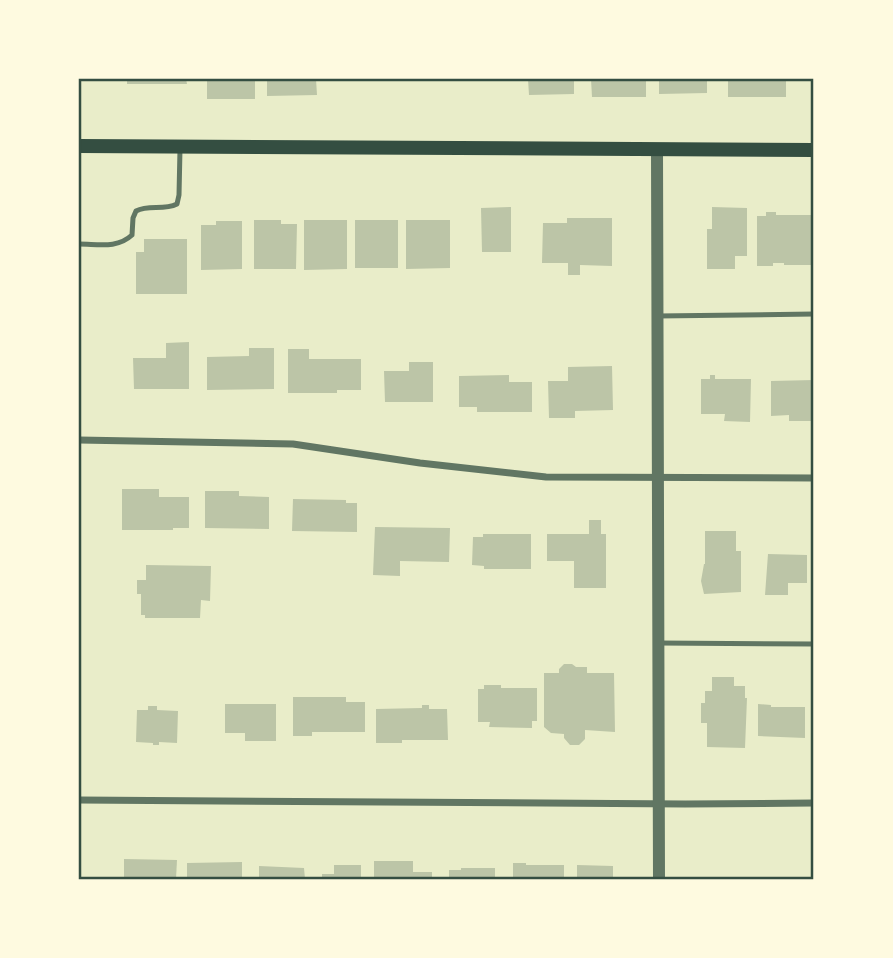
<svg xmlns="http://www.w3.org/2000/svg" width="893" height="958" font-family="'PT Sans Narrow',sans-serif">
<style>
.building{fill:#bcc5a7}
.lines{fill:none;stroke-linecap:round;stroke-linejoin:round}
.service{stroke:#617663;stroke-width:5}
.minor{stroke:#617663;stroke-width:7}
.tertiary{stroke:#617663;stroke-width:12}
.secondary{stroke:#344e41;stroke-width:14}
.neatline{fill:none;stroke:#344e41;stroke-width:2.5}
</style>
<rect width="100%" height="100%" fill="#e9edc9"/>
<g class="building">
<polygon points="127,79 186,79 187,84 127,84"/>
<rect x="207" y="79" width="48" height="20"/>
<polygon points="267,79 316,79 317,95 267,96"/>
<polygon points="528,79 574,79 574,94 529,95"/>
<polygon points="591,79 646,79 646,97 592,97"/>
<polygon points="659,79 707,79 707,93 659,94"/>
<rect x="728" y="79" width="58" height="18"/>
<polygon points="511,207 511,252 482,252 481,208"/>
<polygon points="712,207 747,208 747,256 735,256 735,269 707,269 707,229 712,229"/>
<polygon points="766,212 776,212 776,215 812,215 813,265 784,265 784,263 773,263 773,266 757,266 757,216 766,216"/>
<polygon points="567,218 612,218 612,266 580,265 580,275 568,275 568,263 542,263 543,223 567,223"/>
<polygon points="254,220 281,220 281,224 297,224 296,269 254,269"/>
<polygon points="304,220 347,220 347,269 304,270"/>
<rect x="355" y="220" width="43" height="48"/>
<polygon points="406,220 450,220 450,268 406,269"/>
<polygon points="216,221 242,221 242,269 201,270 201,225 216,225"/>
<polygon points="144,239 187,239 187,294 136,294 136,252 144,252"/>
<polygon points="189,342 189,389 134,389 133,358 166,358 166,343"/>
<polygon points="249,348 274,348 274,389 207,390 207,357 249,356"/>
<polygon points="288,349 309,349 309,359 361,359 361,390 337,390 337,393 288,393"/>
<polygon points="409,362 433,362 433,402 385,402 384,371 409,371"/>
<polygon points="612,366 613,410 575,411 575,418 549,418 548,381 568,381 568,367"/>
<polygon points="509,375 509,382 532,382 532,412 477,412 477,407 459,407 459,376"/>
<polygon points="710,375 715,375 715,379 751,379 750,422 724,421 725,414 701,414 701,379 710,379"/>
<polygon points="814,380 814,421 789,421 789,415 771,416 771,381"/>
<polygon points="122,489 159,489 159,497 189,497 189,528 173,528 173,530 122,530"/>
<polygon points="205,491 239,491 239,496 269,497 269,529 205,528"/>
<polygon points="293,499 346,500 346,503 357,503 357,532 292,531"/>
<polygon points="589,520 601,520 601,534 606,534 606,588 574,588 574,561 547,561 547,534 589,534"/>
<polygon points="375,527 450,528 449,562 400,561 400,576 373,575"/>
<polygon points="705,531 736,531 736,551 741,551 741,592 704,594 701,581 704,564 705,564"/>
<polygon points="483,534 531,534 531,569 484,569 484,566 472,565 473,537 483,537"/>
<polygon points="768,554 807,555 807,583 788,583 788,595 765,595"/>
<polygon points="146,565 211,566 210,601 201,600 200,618 145,618 145,615 141,615 141,594 137,594 137,580 146,580"/>
<polygon points="564,664 572,664 576,667 587,667 587,673 614,673 615,732 585,730 585,739 579,745 570,745 564,738 564,734 551,733 544,727 544,673 559,673 559,669"/>
<polygon points="712,677 734,677 734,686 745,686 745,698 747,698 745,748 707,747 707,723 701,723 701,703 705,703 705,691 712,691"/>
<polygon points="484,685 501,685 501,688 537,688 537,721 532,721 532,728 489,727 490,722 478,722 478,689 484,689"/>
<polygon points="293,697 346,697 346,702 365,702 365,732 312,732 312,736 293,736"/>
<polygon points="225,704 276,704 276,741 245,741 245,733 225,733"/>
<polygon points="758,704 771,705 771,707 805,707 805,738 758,736"/>
<polygon points="422,705 429,705 429,709 447,709 448,740 402,740 402,743 376,743 376,709 422,708"/>
<polygon points="148,706 157,706 157,710 178,711 177,743 159,742 159,745 153,745 153,743 136,742 137,710 148,710"/>
<polygon points="124,859 177,860 176,879 124,879"/>
<polygon points="374,861 413,861 413,872 432,872 432,879 374,879"/>
<polygon points="242,862 242,879 187,879 187,863"/>
<polygon points="513,863 526,863 526,865 564,865 564,879 513,879"/>
<polygon points="334,865 361,865 361,879 322,879 322,874 334,874"/>
<polygon points="577,865 613,866 613,879 577,879"/>
<polygon points="259,866 304,868 305,879 259,879"/>
<polygon points="461,868 495,868 495,879 449,879 449,870 461,870"/>
</g>
<g class="lines">
<g class="service">
<path d="M 79,244 C 98,244 117,249 132,235 L 133,218 L 136,211 C 149,204 163,211 177,204 L 179,195 L 180,149"/>
<polyline points="657,316 814,314"/>
<polyline points="658,643 814,644"/>
</g>
<g class="minor">
<polyline points="79,440 293,444 420,463 546,477 814,478"/>
<polyline points="79,800 685,804 814,803"/>
</g>
<polyline class="tertiary" points="657,151 659,879"/>
<polyline class="secondary" points="79,146 814,150"/>
</g>
<rect width="893" height="958" fill="none" stroke="#fefae0" stroke-width="161"/>
<rect x="80" y="80" width="732" height="798" class="neatline"/>
</svg>
